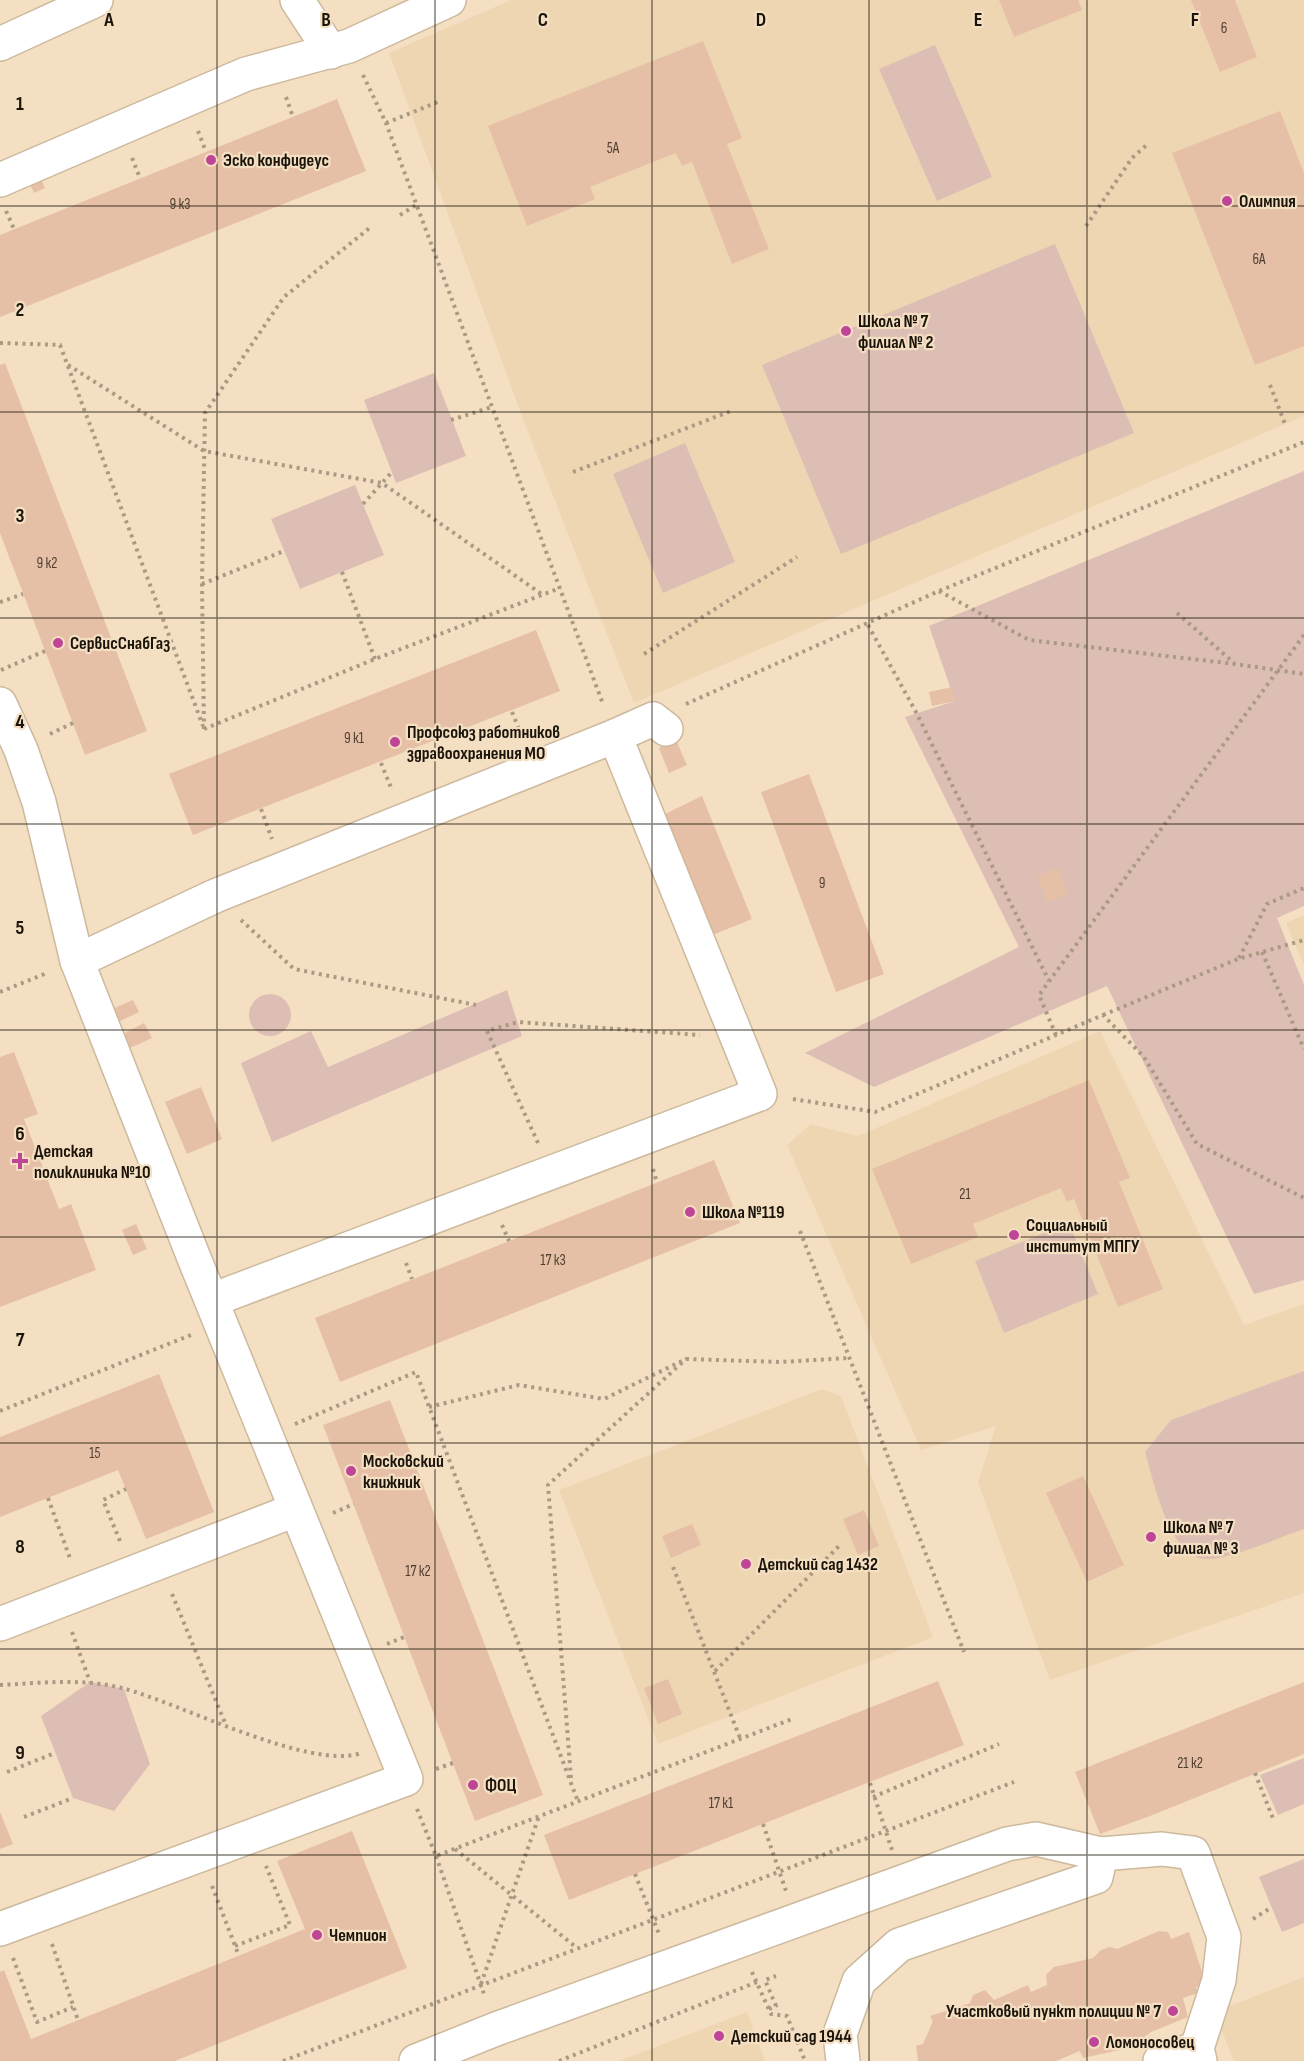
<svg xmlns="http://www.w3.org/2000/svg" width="1304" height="2061" font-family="'Sofia Sans Condensed',sans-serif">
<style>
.built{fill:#efd6b3}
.green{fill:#ddbeb4}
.building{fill:#e6c0a6}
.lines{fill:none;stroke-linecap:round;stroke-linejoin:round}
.minor-casing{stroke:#cdb99d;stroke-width:36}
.path{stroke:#aa9a84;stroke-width:4;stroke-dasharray:3 4.5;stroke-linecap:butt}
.minor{stroke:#fff;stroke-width:33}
.grid{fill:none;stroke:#1b140a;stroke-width:1.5;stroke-opacity:0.55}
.poi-dot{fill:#bf4597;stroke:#f4dfc3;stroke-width:2}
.labels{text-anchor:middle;stroke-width:4.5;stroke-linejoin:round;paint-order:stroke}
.number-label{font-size:15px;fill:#4e3f31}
.poi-label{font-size:18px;font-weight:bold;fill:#1b140a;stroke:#f4dfc3;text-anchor:start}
.grid-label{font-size:20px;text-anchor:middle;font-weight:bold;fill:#1b140a;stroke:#f4dfc3;stroke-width:4.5;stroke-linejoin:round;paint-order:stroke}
</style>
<rect width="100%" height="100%" fill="#f4dfc3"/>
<g class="built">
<polygon points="511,0 1304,0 1304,416 634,703 523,419 389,53"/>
<polygon points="1304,915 1304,966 1286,923"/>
<polygon points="1100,1031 1244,1325 1304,1304 1304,1593 1050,1680 978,1482 996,1426 921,1450 787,1145 811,1124 858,1136"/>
<polygon points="822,1389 841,1396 933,1637 658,1744 559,1490"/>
<polygon points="1304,1977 1304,2061 1234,2061 1214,2012"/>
<polygon points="747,2012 765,2061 619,2061"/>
</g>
<g class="green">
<polygon points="935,45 992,177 937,201 879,69"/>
<polygon points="1055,244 1134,433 841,554 762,365"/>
<polygon points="434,373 466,456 396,483 364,400"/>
<polygon points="685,443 735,562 663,593 613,474"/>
<polygon points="1304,471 1304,906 1277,918 1304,985 1304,1280 1254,1294 1107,986 874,1087 805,1053 1019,947 905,717 955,701 929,626"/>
<polygon points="355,485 384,555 300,589 271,519"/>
<polygon points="507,990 522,1036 272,1142 241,1063 311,1031 328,1067"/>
<circle cx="270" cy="1015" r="21"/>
<polygon points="1069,1223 1098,1294 1004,1333 975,1261"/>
<path d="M 1304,1371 L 1304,1529 C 1280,1537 1229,1560 1206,1559 C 1169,1559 1154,1481 1145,1452 L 1171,1420 Z"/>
<polygon points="90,1682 124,1689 150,1764 114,1811 73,1798 41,1716"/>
<polygon points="1304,1758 1304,1804 1278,1815 1260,1775"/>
<polygon points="1304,1859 1304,1923 1282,1932 1259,1877"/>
</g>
<g class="building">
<polygon points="999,0 1078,0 1082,10 1014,37"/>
<polygon points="1191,0 1235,0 1257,57 1220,72"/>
<polygon points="703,41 742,138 727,144 769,249 732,264 692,162 682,166 676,153 590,187 595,199 527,226 488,126"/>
<polygon points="337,99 366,171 0,317 0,235"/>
<polygon points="1280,111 1304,173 1304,346 1255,365 1172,153"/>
<polygon points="40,177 45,188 34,193 29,182"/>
<polygon points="5,363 147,731 85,755 0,533 0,365"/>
<polygon points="536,630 560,691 193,835 169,774"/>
<polygon points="952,687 955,701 932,706 929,692"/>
<polygon points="676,740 687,765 669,773 659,748"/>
<polygon points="809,774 884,974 836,992 761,792"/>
<polygon points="702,796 752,919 710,936 661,816"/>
<polygon points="1058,868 1068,894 1047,902 1037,876"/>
<polygon points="133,1000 139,1012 118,1022 112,1009"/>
<polygon points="144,1023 152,1038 130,1048 123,1034"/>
<polygon points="14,1052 38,1114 24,1119 59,1209 71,1204 96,1270 0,1307 0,1057"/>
<polygon points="1089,1080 1130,1178 1119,1182 1163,1289 1118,1307 1074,1199 1067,1202 1061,1188 973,1224 978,1237 911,1264 872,1169"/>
<polygon points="201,1087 222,1139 187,1154 165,1102"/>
<polygon points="714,1160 740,1223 340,1382 315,1318"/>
<polygon points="136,1224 147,1249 133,1255 122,1230"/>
<polygon points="159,1374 214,1512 146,1539 118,1470 0,1517 0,1437"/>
<polygon points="390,1400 543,1795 475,1821 323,1425"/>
<polygon points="1083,1476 1124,1565 1087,1582 1046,1493"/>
<polygon points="864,1510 879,1546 858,1555 843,1519"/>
<polygon points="692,1524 701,1545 671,1558 662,1536"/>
<polygon points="668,1679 682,1714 658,1724 644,1688"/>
<polygon points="938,1681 964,1745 569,1900 544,1835"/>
<polygon points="1304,1682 1304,1754 1150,1816 1100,1834 1075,1772"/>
<polygon points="0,1812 13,1844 0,1849"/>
<polygon points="352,1831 407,1968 175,2061 0,2061 0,1972 4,1970 31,2039 305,1929 277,1861"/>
<polygon points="1159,1931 1168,1932 1171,1939 1189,1932 1206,1984 1196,1987 1198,1993 1183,1998 1188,2017 1151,2032 1129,2048 1083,2058 1080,2051 1056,2061 918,2061 916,2046 923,2044 933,2021 930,2016 970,2003 973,1995 985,1990 994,2000 1028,1985 1031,1992 1047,1985 1046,1975 1054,1967 1093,1958 1101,1950 1110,1947 1117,1949"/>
</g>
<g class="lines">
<g class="minor-casing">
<g id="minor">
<polyline points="297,0 331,52"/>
<polyline points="0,44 96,0"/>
<polyline points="0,180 246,74 349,46 449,0"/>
<polyline points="0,704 21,750 39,802 77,961 194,1258 406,1779 0,1929"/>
<polyline points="615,736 653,719 666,729"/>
<polyline points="77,961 215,896 615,736 760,1094 212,1300"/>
<polyline points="0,1624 295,1510"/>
<polyline points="416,2061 496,2029 1007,1844 1036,1839 1101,1854 1162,1849 1193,1853 1224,1937 1219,1980 1197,2048 1200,2061"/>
<polyline points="843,2061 840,2034 859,1981 899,1945 1096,1877 1101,1854"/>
<polyline points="1160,2061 1197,2048"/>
</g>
</g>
<g class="path">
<polyline points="363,75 386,123 603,704"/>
<polyline points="286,97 293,117"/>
<polyline points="386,123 438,102"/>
<polyline points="198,131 206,152"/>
<polyline points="132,158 140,178"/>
<polyline points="6,211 14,229"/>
<polyline points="400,215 416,205"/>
<polyline points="1086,226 1132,158 1149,143"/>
<polyline points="0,343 60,345 203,726"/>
<polyline points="68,365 204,451 382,483 543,595"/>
<polyline points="1270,385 1285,424"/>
<polyline points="451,420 492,407"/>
<polyline points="573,472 731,411"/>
<polyline points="363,504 392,472"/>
<polyline points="342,572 375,659"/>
<polyline points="202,584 284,551"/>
<polyline points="939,591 1029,640 1235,664 1304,674"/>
<polyline points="0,602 23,594"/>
<polyline points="1177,613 1234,663"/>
<polyline points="868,625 916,712 1049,981"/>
<polyline points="644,654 797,557"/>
<polyline points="1,670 45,651"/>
<polyline points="686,704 939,591 1304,442"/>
<polyline points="512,712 523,739"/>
<polyline points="204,729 202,584 205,413 284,297 372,226"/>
<polyline points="204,729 375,659 560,588"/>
<polyline points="50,734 73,723"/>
<polyline points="381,763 392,790"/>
<polyline points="261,809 272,839"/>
<polyline points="241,920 294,969 476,1005"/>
<polyline points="1262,952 1304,1049"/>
<polyline points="1239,958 1267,904 1304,888"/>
<polyline points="0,992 47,973"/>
<polyline points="1103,1015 1238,959 1304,940"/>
<polyline points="1056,1035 1039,995 1304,635"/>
<polyline points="793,1099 875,1112 1103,1015 1144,1057 1197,1144 1304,1198"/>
<polyline points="538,1143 487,1031 518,1022 700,1035"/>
<polyline points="653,1169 657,1183"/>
<polyline points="502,1225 509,1241"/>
<polyline points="800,1231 964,1652"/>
<polyline points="406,1263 412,1279"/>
<polyline points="429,1407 519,1385 604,1399 686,1359 781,1362 849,1358"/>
<polyline points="0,1411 191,1335"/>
<polyline points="295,1424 416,1372 577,1799"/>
<polyline points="48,1498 71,1561"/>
<polyline points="333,1513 354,1504"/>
<polyline points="120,1541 103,1500 126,1489"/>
<polyline points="673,1567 740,1738"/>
<polyline points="172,1594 225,1723"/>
<polyline points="72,1632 90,1682"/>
<polyline points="387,1644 404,1637"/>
<polyline points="715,1671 841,1544"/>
<path d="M 0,1685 C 41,1683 82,1678 122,1688 C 180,1703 310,1771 361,1753"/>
<polyline points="436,1769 453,1763"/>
<polyline points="7,1772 55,1753"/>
<polyline points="1255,1773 1274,1821"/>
<polyline points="571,1778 548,1485 686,1359"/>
<polyline points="870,1783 892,1850"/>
<polyline points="873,1797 999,1744"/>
<polyline points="417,1809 436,1856 792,1719"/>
<polyline points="24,1817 73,1798"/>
<polyline points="763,1824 786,1891"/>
<polyline points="455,1849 577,1948"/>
<polyline points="436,1856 485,1997"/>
<polyline points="635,1874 659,1934"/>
<polyline points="212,1886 239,1956"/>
<polyline points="1253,1919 1272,1907"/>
<polyline points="52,1944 78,2020"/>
<polyline points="235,1946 290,1925 266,1866"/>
<polyline points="13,1958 37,2022 73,2007"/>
<polyline points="752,1972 771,2014 787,2016 805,2061"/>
<polyline points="481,1984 539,1816"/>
<polyline points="769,2009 776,2006 765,1980 776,1976"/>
<polyline points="283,2061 1014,1782"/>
<polyline points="559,2061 757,1982"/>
</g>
<use href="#minor" class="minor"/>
</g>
<path class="grid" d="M 217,0 L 217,2061M 435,0 L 435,2061M 652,0 L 652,2061M 869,0 L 869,2061M 1087,0 L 1087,2061M 0,206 L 1304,206M 0,412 L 1304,412M 0,618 L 1304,618M 0,824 L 1304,824M 0,1030 L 1304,1030M 0,1237 L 1304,1237M 0,1443 L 1304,1443M 0,1649 L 1304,1649M 0,1855 L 1304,1855"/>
<g class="poi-dot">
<circle cx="211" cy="160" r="6"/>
<circle cx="1227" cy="201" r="6"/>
<circle cx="846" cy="331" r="6"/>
<circle cx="58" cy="643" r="6"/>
<circle cx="395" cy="742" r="6"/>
<path d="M17 1152h6v6h6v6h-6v6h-6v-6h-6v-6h6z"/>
<circle cx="690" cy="1212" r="6"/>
<circle cx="1014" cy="1235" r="6"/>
<circle cx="351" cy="1471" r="6"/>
<circle cx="1151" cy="1537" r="6"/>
<circle cx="746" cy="1564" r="6"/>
<circle cx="473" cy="1785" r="6"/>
<circle cx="317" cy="1935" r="6"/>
<circle cx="1173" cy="2011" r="6"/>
<circle cx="719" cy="2036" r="6"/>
<circle cx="1094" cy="2042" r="6"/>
</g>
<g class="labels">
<g class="number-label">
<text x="1224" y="33">6</text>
<text x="613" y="153">5А</text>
<text x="180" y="209">9 к3</text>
<text x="1259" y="264">6А</text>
<text x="47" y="568">9 к2</text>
<text x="354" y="743">9 к1</text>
<text x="822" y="888">9</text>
<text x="965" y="1199">21</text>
<text x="553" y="1265">17 к3</text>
<text x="95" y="1458">15</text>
<text x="418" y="1576">17 к2</text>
<text x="1190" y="1768">21 к2</text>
<text x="721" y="1808">17 к1</text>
</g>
<g class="poi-label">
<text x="223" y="166">Эско конфидеус</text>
<text x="1239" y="207">Олимпия</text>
<text x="858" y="327">Школа № 7<tspan x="858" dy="21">филиал № 2</tspan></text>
<text x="70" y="649">СервисСнабГаз</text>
<text x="407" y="738">Профсоюз работников<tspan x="407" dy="21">здравоохранения МО</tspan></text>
<text x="34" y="1157">Детская<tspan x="34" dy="21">поликлиника №10</tspan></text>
<text x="702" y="1218">Школа №119</text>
<text x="1026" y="1231">Социальный<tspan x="1026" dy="21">институт МПГУ</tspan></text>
<text x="363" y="1467">Московский<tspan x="363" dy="21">книжник</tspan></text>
<text x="1163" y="1533">Школа № 7<tspan x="1163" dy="21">филиал № 3</tspan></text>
<text x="758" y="1570">Детский сад 1432</text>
<text x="485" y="1791">ФОЦ</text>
<text x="329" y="1941">Чемпион</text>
<text x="1161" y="2017" text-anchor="end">Участковый пункт полиции № 7</text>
<text x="731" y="2042">Детский сад 1944</text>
<text x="1106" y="2048">Ломоносовец</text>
</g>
</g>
<g class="grid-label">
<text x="109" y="26">A</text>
<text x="326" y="26">B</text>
<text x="543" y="26">C</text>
<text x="761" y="26">D</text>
<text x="978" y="26">E</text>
<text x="1195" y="26">F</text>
<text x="20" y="110">1</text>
<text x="20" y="316">2</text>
<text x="20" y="522">3</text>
<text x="20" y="728">4</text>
<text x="20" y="934">5</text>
<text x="20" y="1140">6</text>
<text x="20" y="1346">7</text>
<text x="20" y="1553">8</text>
<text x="20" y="1759">9</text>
</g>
</svg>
